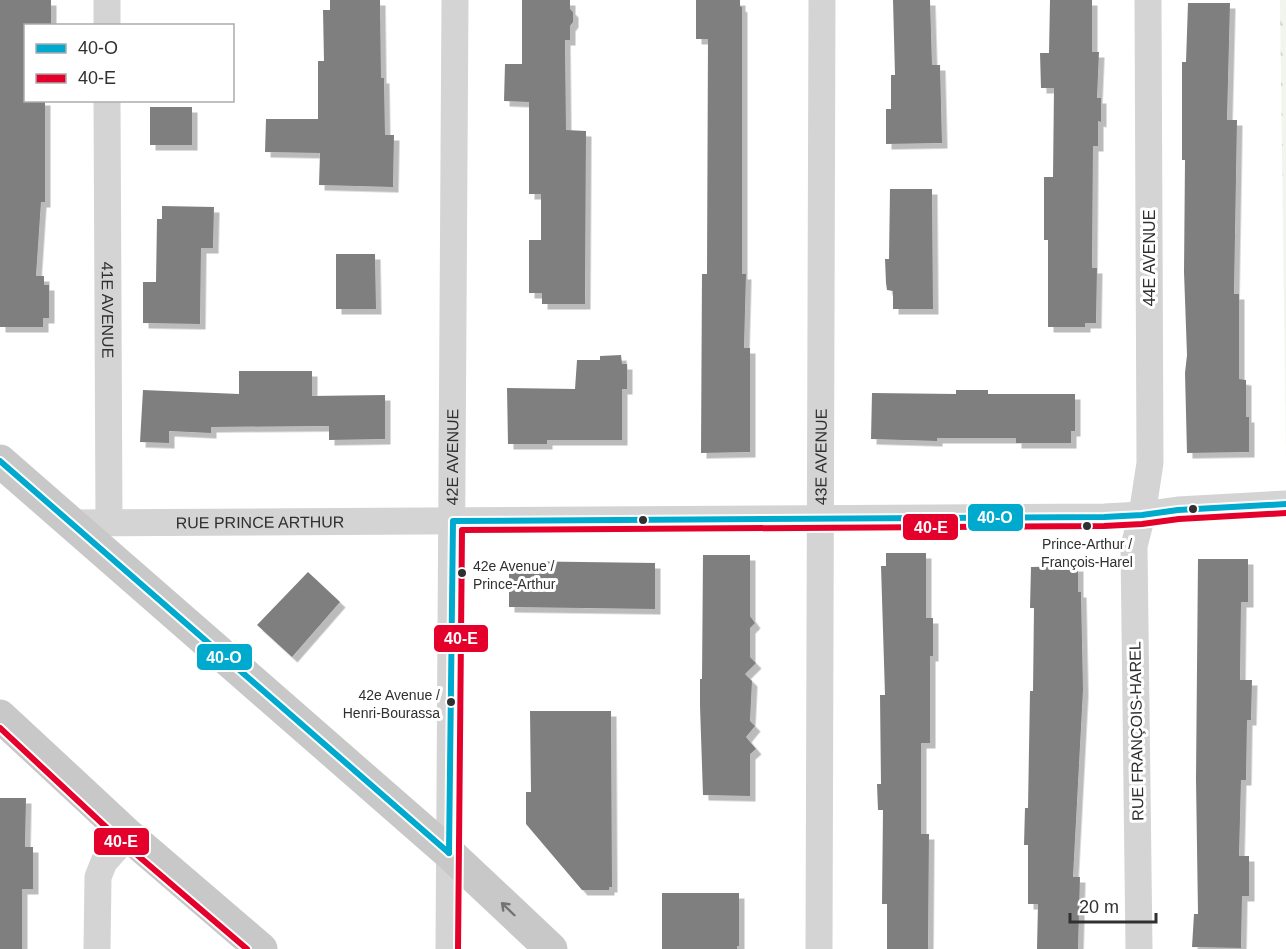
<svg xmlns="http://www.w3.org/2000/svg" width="1286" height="949" font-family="Helvetica,sans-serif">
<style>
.forest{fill:url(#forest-firs)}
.building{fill:#7f7f7f;filter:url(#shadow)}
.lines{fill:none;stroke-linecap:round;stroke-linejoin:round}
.minor{stroke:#d4d4d4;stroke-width:27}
.primary{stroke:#c8c8c8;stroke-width:33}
.bus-1-casing{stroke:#fff;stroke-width:10}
.bus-2-casing{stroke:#fff;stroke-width:10}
.bus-1{stroke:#00a9ce;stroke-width:6}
.bus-2{stroke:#e4002b;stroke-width:6}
.oneway{stroke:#747474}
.bus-dot{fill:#303030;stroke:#fff;stroke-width:2}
.labels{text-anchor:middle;stroke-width:6;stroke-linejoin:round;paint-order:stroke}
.bus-label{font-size:14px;fill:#303030;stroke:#fff}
.street-label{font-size:16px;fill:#303030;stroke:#fff}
.line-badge{stroke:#fff;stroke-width:2}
.badge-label{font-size:16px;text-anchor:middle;font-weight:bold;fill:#fff}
</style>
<defs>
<pattern id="forest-firs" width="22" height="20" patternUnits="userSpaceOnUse" patternTransform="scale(1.5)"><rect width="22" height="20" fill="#f1f5ed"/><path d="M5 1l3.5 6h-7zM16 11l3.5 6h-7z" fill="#cfd2cc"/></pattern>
<filter id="shadow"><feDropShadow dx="5.5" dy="5.5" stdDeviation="0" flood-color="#0004"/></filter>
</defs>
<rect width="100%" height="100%" fill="#fff"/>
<polygon class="forest" points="1280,0 1286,0 1286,458"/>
<g class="building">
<polygon points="0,0 51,0 51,26 26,26 26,100 45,100 45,202 41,202 36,276 44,276 44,285 49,285 49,318 43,318 43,327 0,327"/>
<polygon points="330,0 380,0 381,78 384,78 385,135 394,135 393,187 319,185 320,153 265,152 266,119 318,119 318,61 324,61 323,10 330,10"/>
<polygon points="522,0 570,0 570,9 573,12 573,22 570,26 570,40 565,40 566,130 586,131 585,304 542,304 542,293 529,293 529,240 541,240 541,194 529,194 529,102 504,101 505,64 522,64"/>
<polygon points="696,0 740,0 740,6 742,7 742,274 746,274 744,348 750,348 750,452 701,453 702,274 707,274 708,39 696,39"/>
<polygon points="893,0 930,0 932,65 940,65 942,143 886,144 886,109 891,109 891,75 895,75"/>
<polygon points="1050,0 1092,0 1092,52 1099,52 1097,98 1101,98 1101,122 1098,121 1098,146 1093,146 1092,268 1097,268 1096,323 1085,323 1085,327 1048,327 1048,240 1044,240 1044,177 1053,177 1054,88 1041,88 1040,53 1049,53"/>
<polygon points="1188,3 1230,3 1227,120 1237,120 1234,294 1239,294 1239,379 1246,380 1246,417 1249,417 1249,452 1187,453 1185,373 1187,355 1184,272 1185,160 1182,160 1182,62 1186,62"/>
<rect x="150" y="107" width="42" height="38"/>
<polygon points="890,189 932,189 933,309 893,309 893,291 887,290 886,283 885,259 889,259"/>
<polygon points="162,206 214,207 213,248 201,248 200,324 143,323 143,282 156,282 157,219 162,219"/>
<polygon points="336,254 375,254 376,309 336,309"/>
<polygon points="621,355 622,364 627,364 627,389 622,389 622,440 547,440 547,444 508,444 507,388 575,389 577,360 600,360 600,356"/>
<polygon points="239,371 312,371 312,396 385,395 385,439 329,440 329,426 211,427 211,433 169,431 169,443 140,442 143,390 239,394"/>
<polygon points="956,390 988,390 988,394 1075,394 1075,431 1071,431 1071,443 1016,443 1016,438 937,438 937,441 871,439 872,393 956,394"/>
<polygon points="886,553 926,553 926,618 933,618 933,656 930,656 930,743 921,743 921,834 929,834 928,949 887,949 887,904 882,904 883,810 878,810 877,784 881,784 880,695 885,695 881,566 886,566"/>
<polygon points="703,555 750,555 750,616 755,623 750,628 750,657 756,663 745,674 752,681 750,721 755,726 746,737 756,749 750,754 750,796 703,795 700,706 700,679 702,679"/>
<polygon points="1198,559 1248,559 1248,602 1241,602 1240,680 1252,680 1251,720 1247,720 1246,780 1241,780 1239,856 1249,856 1249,896 1242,896 1241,948 1192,947 1194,914 1198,914 1196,779"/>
<polygon points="509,561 655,563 655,609 509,607"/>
<polygon points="1078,566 1078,592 1081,592 1083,690 1073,877 1080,877 1078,949 1037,949 1038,904 1028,904 1028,845 1024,845 1025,808 1028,808 1030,691 1033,691 1034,608 1030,608 1031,567"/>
<polygon points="308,572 340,602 292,657 257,625"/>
<polygon points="530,711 611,711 612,887 609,887 609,890 582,890 526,824 526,792 531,792"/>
<polygon points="0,798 26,798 25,847 33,847 33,889 22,889 22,949 0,949"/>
<polygon points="662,893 739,893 739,946 737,946 737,949 662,949"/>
</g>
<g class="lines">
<g class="minor">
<polyline points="107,0 107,26"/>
<path id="s1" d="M 107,100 L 109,521"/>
<path id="s2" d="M 70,523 L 1104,517 L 1142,515 L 1178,510 L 1286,504"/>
<polyline points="97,949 98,877 104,862 128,835"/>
<path id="s3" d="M 449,949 L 455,0"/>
<path id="s4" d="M 819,949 L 822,0"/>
<polyline points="1139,949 1134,546 1142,515 1150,463 1148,0"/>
</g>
<g class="primary">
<polyline points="0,461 449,853 551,949"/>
<polyline points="0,716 128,835 261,949"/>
</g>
<g class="bus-1-casing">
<g id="bus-1">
<polyline points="0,461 449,853"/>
<polyline points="449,853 453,521 1104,517 1142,515 1178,510 1286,504"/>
</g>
</g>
<g class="bus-2-casing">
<g id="bus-2">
<polyline points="0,728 122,842 247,949"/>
<polyline points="458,949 462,530 1104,526 1142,524 1179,519 1286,513"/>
</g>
</g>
<use href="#bus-1" class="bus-1"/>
<use href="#bus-2" class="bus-2"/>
</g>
<defs><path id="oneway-shaft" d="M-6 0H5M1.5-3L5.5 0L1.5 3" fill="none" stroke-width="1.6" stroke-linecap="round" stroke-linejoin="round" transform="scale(1.5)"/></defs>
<use class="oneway" href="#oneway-shaft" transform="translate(508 909) rotate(-136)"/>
<g class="bus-dot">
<circle cx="1193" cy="509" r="5"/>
<circle cx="643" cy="520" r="5"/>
<circle cx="1087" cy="526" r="5"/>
<circle cx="462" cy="573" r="5"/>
<circle cx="451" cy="702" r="5"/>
</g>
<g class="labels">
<g class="bus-label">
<text x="1087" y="549">Prince-Arthur /<tspan x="1087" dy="18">François-Harel</tspan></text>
<text x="473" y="571" text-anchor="start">42e Avenue /<tspan x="473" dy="18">Prince-Arthur</tspan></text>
<text x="440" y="700" text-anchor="end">42e Avenue /<tspan x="440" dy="18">Henri-Bourassa</tspan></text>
</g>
<g class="street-label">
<text transform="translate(1149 258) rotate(-90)" y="6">44E AVENUE</text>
<text dy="6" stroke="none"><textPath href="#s1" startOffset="210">41E AVENUE</textPath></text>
<text dy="6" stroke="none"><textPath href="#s3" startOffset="492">42E AVENUE</textPath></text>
<text dy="6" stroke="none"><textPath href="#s4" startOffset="492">43E AVENUE</textPath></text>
<text dy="6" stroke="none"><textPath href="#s2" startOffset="190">RUE PRINCE ARTHUR</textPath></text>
<text transform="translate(1136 731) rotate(-91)" y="6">RUE FRANÇOIS-HAREL</text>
</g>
</g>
<g class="line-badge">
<rect x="967" y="503" width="57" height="29" rx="6" fill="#00a9ce"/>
<rect x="902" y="513" width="57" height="28" rx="6" fill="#e4002b"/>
<rect x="433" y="624" width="56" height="29" rx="6" fill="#e4002b"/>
<rect x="196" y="643" width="57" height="28" rx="6" fill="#00a9ce"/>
<rect x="93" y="827" width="57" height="29" rx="6" fill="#e4002b"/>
</g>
<g class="badge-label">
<text x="995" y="523">40-O</text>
<text x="931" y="533">40-E</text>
<text x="461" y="644">40-E</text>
<text x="224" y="663">40-O</text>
<text x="121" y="847">40-E</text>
</g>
<rect x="24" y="24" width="210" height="78" fill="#ffffff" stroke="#acacac" stroke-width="1.5"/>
<rect x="36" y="44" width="30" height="9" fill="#00a9ce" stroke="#acacac" stroke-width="1.5"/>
<text x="78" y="54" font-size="18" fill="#303030">40-O</text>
<rect x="36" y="74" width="30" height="9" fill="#e4002b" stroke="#acacac" stroke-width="1.5"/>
<text x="78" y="84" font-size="18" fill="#303030">40-E</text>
<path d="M1070 913v9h86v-9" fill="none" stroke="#303030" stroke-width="3"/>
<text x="1079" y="913" font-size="18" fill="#303030" stroke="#ffffff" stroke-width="4.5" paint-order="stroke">20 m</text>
</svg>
